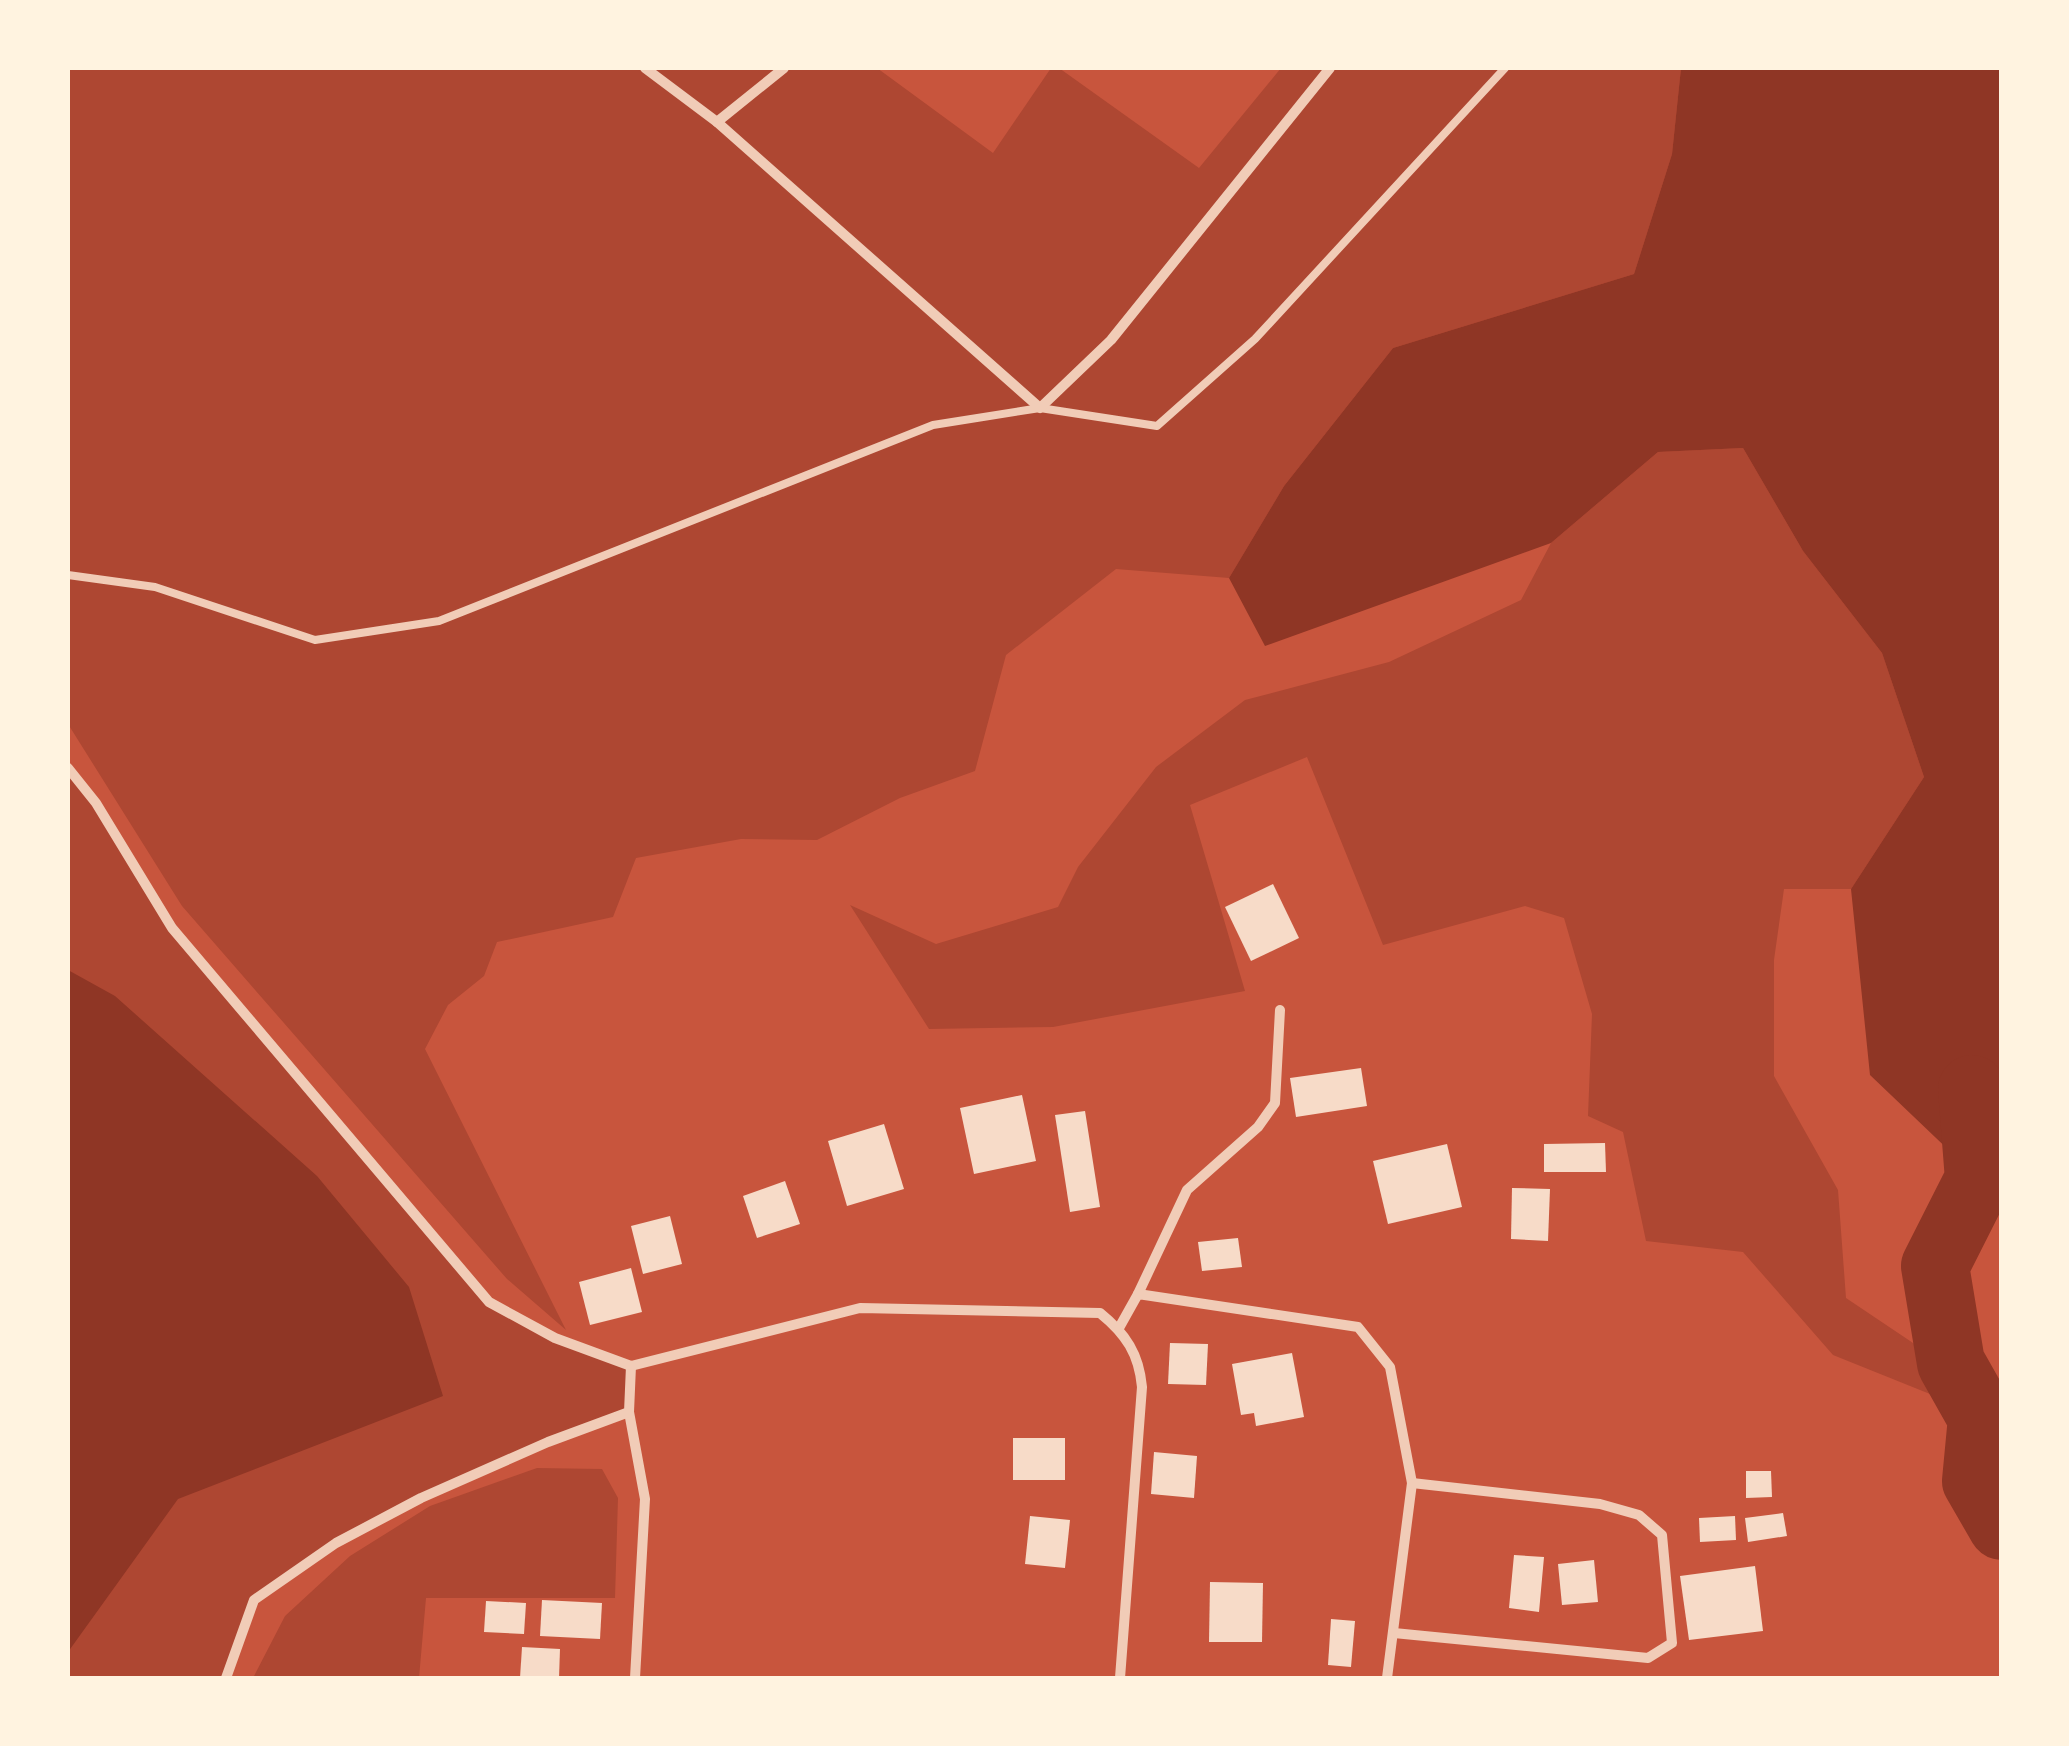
<svg xmlns="http://www.w3.org/2000/svg" width="2069" height="1746" font-family="'Noto Sans',sans-serif">
<style>
.green{fill:#ae4732}
.water{fill:#8f3625}
.lines{fill:none;stroke-linecap:round;stroke-linejoin:round}
.river{stroke:#8f3625;stroke-width:68}
.building{fill:#f7dbc8}
.service{stroke:#f1ccb7;stroke-width:8}
.minor{stroke:#f1ccb7;stroke-width:10}
</style>
<rect width="100%" height="100%" fill="#c8553d"/>
<g class="green">
<polygon points="68,68 877,68 993,153 1051,68 1059,68 1199,168 1281,68 1681,68 1672,154 1634,274 1393,348 1284,486 1229,578 1116,569 1006,655 975,771 900,798 817,840 741,839 636,858 613,917 497,942 484,976 448,1005 425,1049 566,1330 507,1279 182,906 68,724"/>
<polygon points="1743,448 1803,551 1882,653 1924,777 1851,889 1784,889 1774,960 1774,1076 1838,1190 1846,1298 1919,1347 1930,1394 1833,1355 1743,1252 1646,1241 1623,1132 1588,1116 1592,1014 1564,918 1525,906 1383,945 1307,757 1190,805 1245,991 1053,1027 929,1029 850,905 936,944 1058,907 1078,867 1156,767 1245,700 1389,662 1521,600 1551,543 1658,452"/>
<polygon points="68,768 172,928 489,1302 555,1338 631,1366 629,1412 548,1442 335,1543 254,1600 226,1678 68,1678"/>
<polygon points="537,1468 602,1469 618,1498 615,1598 426,1598 419,1678 253,1678 285,1616 350,1556 430,1506"/>
</g>
<g class="water">
<polygon points="1681,68 2001,68 2002,1163 1979,1179 1870,1075 1851,889 1924,777 1882,653 1803,551 1743,448 1658,452 1551,543 1265,646 1229,578 1284,486 1393,348 1634,274 1672,154"/>
<polygon points="68,970 115,996 317,1176 409,1287 443,1396 178,1499 68,1652"/>
</g>
<g class="lines">
<polyline class="river" points="1972,1089 1979,1179 1935,1266 1951,1363 1982,1418 1976,1481 2002,1526"/>
</g>
<g class="building">
<polygon points="1273,884 1299,938 1251,961 1225,907"/>
<polygon points="1361,1068 1367,1106 1296,1117 1290,1078"/>
<polygon points="1022,1095 1036,1161 974,1174 960,1108"/>
<polygon points="1085,1111 1100,1207 1070,1212 1055,1115"/>
<polygon points="884,1124 904,1189 847,1206 828,1141"/>
<polygon points="1605,1143 1606,1172 1544,1172 1544,1144"/>
<polygon points="1447,1144 1462,1207 1388,1224 1373,1161"/>
<polygon points="785,1181 800,1224 757,1238 743,1196"/>
<polygon points="1512,1188 1550,1189 1548,1241 1511,1239"/>
<polygon points="670,1216 682,1264 643,1274 631,1226"/>
<polygon points="1238,1238 1242,1267 1202,1271 1198,1242"/>
<polygon points="631,1268 642,1312 590,1325 579,1282"/>
<polygon points="1170,1343 1208,1344 1206,1385 1168,1384"/>
<polygon points="1292,1353 1304,1417 1256,1426 1254,1413 1241,1415 1232,1364"/>
<rect x="1013" y="1438" width="52" height="42"/>
<polygon points="1154,1452 1197,1456 1194,1498 1151,1494"/>
<polygon points="1746,1471 1771,1471 1772,1497 1746,1498"/>
<polygon points="1783,1513 1787,1536 1748,1542 1745,1518"/>
<polygon points="1030,1516 1070,1520 1065,1568 1025,1564"/>
<polygon points="1735,1516 1736,1540 1700,1542 1699,1518"/>
<polygon points="1514,1555 1544,1557 1539,1612 1509,1608"/>
<polygon points="1594,1560 1598,1602 1562,1605 1558,1564"/>
<polygon points="1755,1566 1763,1631 1689,1640 1680,1576"/>
<polygon points="1210,1582 1263,1583 1262,1642 1209,1642"/>
<polygon points="542,1600 602,1603 600,1639 540,1636"/>
<polygon points="486,1601 526,1603 524,1634 484,1632"/>
<polygon points="1331,1619 1355,1621 1351,1667 1328,1665"/>
<polygon points="522,1647 560,1649 559,1678 520,1678"/>
</g>
<g class="lines">
<polyline class="service" points="68,575 155,587 315,640 439,621 933,425 1040,408 1157,426 1255,339 1505,68"/>
<g class="minor">
<polyline points="645,68 717,122 1040,408 1111,340 1330,68"/>
<polyline points="717,122 784,68"/>
<path d="M 68,768 L 96,803 L 172,928 L 489,1302 L 555,1338 L 631,1366 L 860,1308 L 1100,1313 C 1126,1334 1139,1354 1142,1387 L 1120,1678"/>
<polyline points="1138,1294 1187,1190 1258,1127 1275,1103 1280,1010"/>
<polyline points="1119,1328 1138,1294 1358,1327 1390,1367 1412,1483 1387,1678"/>
<polyline points="629,1412 645,1499 635,1678"/>
<polyline points="1394,1633 1648,1658 1672,1643 1662,1535 1639,1515 1600,1504 1412,1483"/>
<polyline points="226,1678 254,1600 336,1543 421,1498 548,1442 629,1412 631,1366"/>
</g>
</g>
<rect width="2069" height="1746" fill="none" stroke="#fff3e0" stroke-width="140"/>
</svg>
